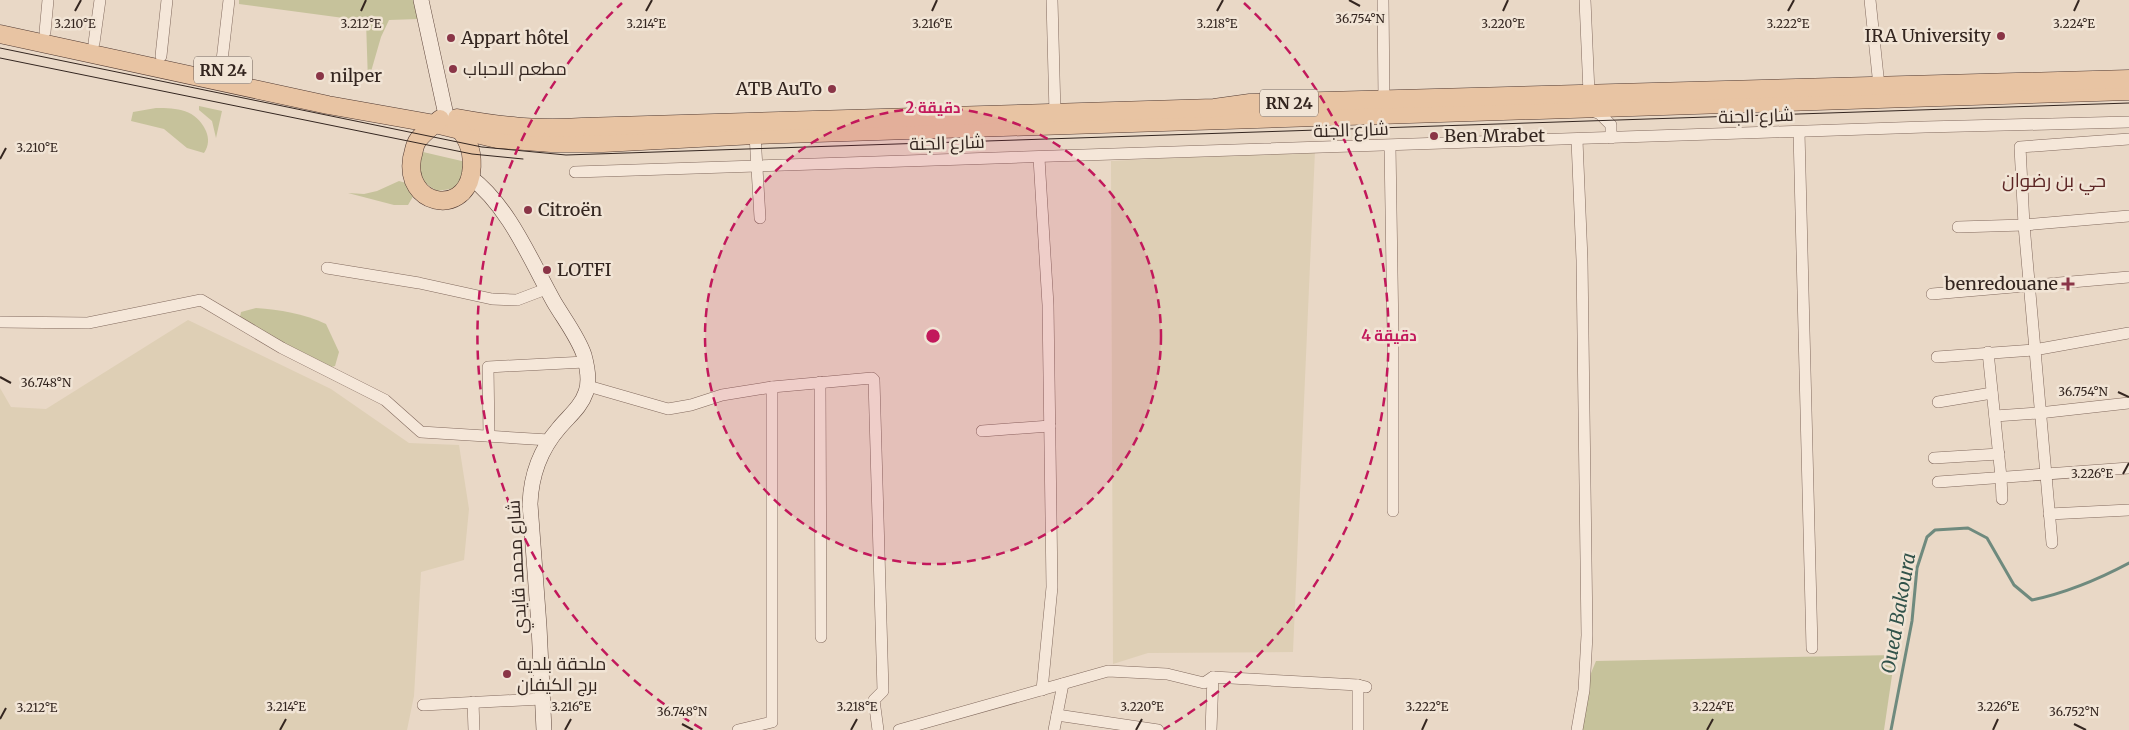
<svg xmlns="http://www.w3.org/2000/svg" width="2129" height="730" font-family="Merriweather,Cairo,serif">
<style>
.farmland{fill:#decfb5}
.green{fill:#c6c29b}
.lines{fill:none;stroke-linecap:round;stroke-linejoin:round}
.stream{stroke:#6f8a7e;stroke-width:3}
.street-casing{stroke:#826a5e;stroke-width:12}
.secondary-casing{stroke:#644c41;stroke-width:16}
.primary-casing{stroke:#513a32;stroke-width:19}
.street{stroke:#f5e7d9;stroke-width:11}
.secondary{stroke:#f5e7d9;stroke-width:15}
.primary{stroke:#e8c4a3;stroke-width:18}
.tram{stroke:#342620;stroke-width:1}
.ticks{fill:none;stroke:#342620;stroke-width:2}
.ring{fill:none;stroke:#c2185b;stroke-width:2.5;stroke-dasharray:9 6}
.poi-dot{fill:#8a3547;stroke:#f1e4d5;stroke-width:2}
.labels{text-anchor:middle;stroke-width:5;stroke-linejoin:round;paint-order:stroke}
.shield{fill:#f1e4d5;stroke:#6d5f56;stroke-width:1}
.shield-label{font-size:16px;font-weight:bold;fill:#342620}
.poi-label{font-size:18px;fill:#342620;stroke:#f1e4d5;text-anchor:start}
.street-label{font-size:18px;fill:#342620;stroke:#f1e4d5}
.neighbourhood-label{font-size:19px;fill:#5c2524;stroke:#f1e4d5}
.water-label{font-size:19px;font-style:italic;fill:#31524a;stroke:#f1e4d5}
.ticks-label{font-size:12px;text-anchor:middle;fill:#342620;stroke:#f1e4d5;stroke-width:5;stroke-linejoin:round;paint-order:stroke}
.centre{fill:#c2185b;stroke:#f1e4d5;stroke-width:2.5}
.ring-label{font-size:15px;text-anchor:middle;font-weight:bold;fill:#c2185b;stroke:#f1e4d5;stroke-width:5;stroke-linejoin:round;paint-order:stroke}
</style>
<rect width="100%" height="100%" fill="#e9d8c6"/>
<g class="farmland">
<polygon points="1315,151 1293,652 1148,653 1113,664 1111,161"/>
<polygon points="188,320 331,389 409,443 459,445 469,509 464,560 421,572 414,696 407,730 0,730 0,388 11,407 46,409"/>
</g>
<g class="green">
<polygon points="239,0 415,0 419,19 389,20 381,37 368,82 366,21 239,4"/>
<polygon points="199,106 222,111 216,138 212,121 199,110"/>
<path d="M 156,108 C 177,108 196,109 206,131 C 209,138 209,146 204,153 L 187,148 L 164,129 L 131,121 L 133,112 Z"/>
<path d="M 423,152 L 466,162 L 457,188 L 437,191 C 418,180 416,173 423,152 Z"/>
<polygon points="399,181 406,183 415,193 408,205 394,205 348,193 364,194 377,191"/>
<path d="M 256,308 C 280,310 303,313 326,324 L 339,352 L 335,366 L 331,367 L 243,322 L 240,317 L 241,312 Z"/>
<polygon points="1895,655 1884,730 1578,730 1584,690 1596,661"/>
</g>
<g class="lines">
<path class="stream" d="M 1891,730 L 1912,621 L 1917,568 L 1927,537 L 1935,530 L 1968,528 L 1987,538 L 2014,585 L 2032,600 C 2065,593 2099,579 2129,563"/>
<g class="street-casing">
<g id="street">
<polyline points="1052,0 1055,113"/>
<polyline points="1383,0 1384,99"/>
<polyline points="1585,0 1589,93"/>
<polyline points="1870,0 1879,86"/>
<polyline points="45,32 48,0"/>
<polyline points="94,43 100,0"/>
<polyline points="161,56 167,0"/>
<polyline points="221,69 229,0"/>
<polyline points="1590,110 1600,114 1611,125 1611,138"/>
<polyline points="1799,132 1812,648"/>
<polyline points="755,135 760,218"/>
<polyline points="1390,146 1393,336 1393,511"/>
<polyline points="1039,158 1048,305 1052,587 1042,690"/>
<polyline points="575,172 1925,127 2129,122"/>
<polyline points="1958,227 2024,225 2129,216"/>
<polyline points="327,268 419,283 492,299 517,300 546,289"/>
<polyline points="1932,294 2129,277"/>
<polyline points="0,322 88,323 201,300 282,348 385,400 421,432 549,440"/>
<polyline points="1988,352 2001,477 2002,499"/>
<polyline points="1937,357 2034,350 2129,333"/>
<polyline points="820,382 821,637"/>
<polyline points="588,386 668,409 691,405 722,395 772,387 872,378 874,380 883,691 874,700 878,730"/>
<polyline points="1938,402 1992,393"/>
<polyline points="1995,416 2039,413 2129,403"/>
<polyline points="982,431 1050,426"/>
<polyline points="489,436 488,367 585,362"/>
<polyline points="1934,458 1999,454"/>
<polyline points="1938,482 2129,468"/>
<polyline points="2049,514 2129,510"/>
<polyline points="2052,543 2024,225 2020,147 2129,139"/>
<polyline points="473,702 474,730"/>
<polyline points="423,705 542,699"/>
<polyline points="1057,715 1158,730"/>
<polyline points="738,730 772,722 772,387"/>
<polyline points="899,730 1108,671 1167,674 1204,683 1213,677"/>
<polyline points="1054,730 1063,684"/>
<polyline points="1211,730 1213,677 1358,685 1366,687"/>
<polyline points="1358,730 1358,685"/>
<polyline points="1577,730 1584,690 1587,635 1582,260 1577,140"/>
</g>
</g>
<g class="secondary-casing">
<g id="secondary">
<polyline points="421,0 446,115"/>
<path d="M 470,177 C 509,206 531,261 554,302 C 564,319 578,337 584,355 C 587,366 590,381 586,392 C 581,407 569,416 559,428 C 540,450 531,475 530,504 L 539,626 L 544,730"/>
</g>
</g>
<g class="primary-casing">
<g id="primary">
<polyline points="0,34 328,105 435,124 497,139 551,143 603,143 755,135 2129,91"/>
<path d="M 457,118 C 501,126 536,130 582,127 L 1214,108 L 1250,103 L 2129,79"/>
<path d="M 440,119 C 433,126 424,132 418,140 C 414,145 414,152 412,158 C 404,205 463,217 471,174 C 474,154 469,140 456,124"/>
</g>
</g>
<use href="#street" class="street"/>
<use href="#secondary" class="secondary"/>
<use href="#primary" class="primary"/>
<g class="tram">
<polyline points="0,48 482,147 566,155 2129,103"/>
<polyline points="0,58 472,154 523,159"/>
</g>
</g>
<path class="ticks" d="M 1349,0 L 1360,6M 75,11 L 81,0M 361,11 L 366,0M 646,11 L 652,0M 932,11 L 937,0M 1217,11 L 1223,0M 1503,11 L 1508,0M 1788,11 L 1794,0M 2074,11 L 2079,0M 0,159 L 6,148M 0,377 L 11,383M 2118,392 L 2129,397M 2123,474 L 2129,463M 0,719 L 6,708M 682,724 L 693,730M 2074,724 L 2086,730M 280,730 L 286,719M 565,730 L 571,719M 851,730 L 857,719M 1136,730 L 1142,719M 1422,730 L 1427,719M 1707,730 L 1713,719M 1993,730 L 1998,719"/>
<circle cx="933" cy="336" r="228" fill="#c2185b" fill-opacity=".12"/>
<g class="ring">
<circle cx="933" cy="336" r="228"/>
<path d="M702 729A456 456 0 0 1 622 3M1244 3A456 456 0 0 1 1164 729"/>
</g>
<g class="poi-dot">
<circle cx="2001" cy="36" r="5"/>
<circle cx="451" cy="38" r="5"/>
<circle cx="453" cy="69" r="5"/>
<circle cx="320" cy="76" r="5"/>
<circle cx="832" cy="89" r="5"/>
<circle cx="1434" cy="136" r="5"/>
<circle cx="528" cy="210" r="5"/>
<circle cx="547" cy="270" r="5"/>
<path d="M2065.5 276.5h5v5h5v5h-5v5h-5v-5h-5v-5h5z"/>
<circle cx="507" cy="674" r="5"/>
</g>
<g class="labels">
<g class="shield">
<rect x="194" y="56.5" width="58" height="27" rx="4"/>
<rect x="1260" y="89.5" width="58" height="27" rx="4"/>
</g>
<g class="shield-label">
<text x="223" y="76">RN 24</text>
<text x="1289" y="109">RN 24</text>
</g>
<g class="poi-label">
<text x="1991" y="42" text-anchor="end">IRA University</text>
<text x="461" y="44">Appart hôtel</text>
<text x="463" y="75">مطعم الاحباب</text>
<text x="330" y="82">nilper</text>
<text x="822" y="95" text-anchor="end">ATB AuTo</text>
<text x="1444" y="142">Ben Mrabet</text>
<text x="538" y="216">Citroën</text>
<text x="557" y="276">LOTFI</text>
<text x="2058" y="290" text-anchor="end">benredouane</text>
<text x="517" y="670">ملحقة بلدية<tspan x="517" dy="21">برج الكيفان</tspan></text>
</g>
<g class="street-label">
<text transform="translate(1756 116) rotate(-2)" y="6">شارع الجنة</text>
<text transform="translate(1351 130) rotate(-2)" y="6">شارع الجنة</text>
<text transform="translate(947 143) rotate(-2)" y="6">شارع الجنة</text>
<text transform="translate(517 567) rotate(-93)" y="6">شارع محمد قايدي</text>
</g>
<g class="neighbourhood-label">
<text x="2054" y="187">حي بن رضوان</text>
</g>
<g class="water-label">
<text transform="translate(1898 613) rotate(-80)" y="7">Oued Bakoura</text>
</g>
</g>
<g class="ticks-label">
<text x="1360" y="23">36.754°N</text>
<text x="75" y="28">3.210°E</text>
<text x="361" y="28">3.212°E</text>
<text x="646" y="28">3.214°E</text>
<text x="932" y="28">3.216°E</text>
<text x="1217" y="28">3.218°E</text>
<text x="1503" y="28">3.220°E</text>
<text x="1788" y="28">3.222°E</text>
<text x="2074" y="28">3.224°E</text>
<text x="37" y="152">3.210°E</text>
<text x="46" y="387">36.748°N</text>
<text x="2083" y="396">36.754°N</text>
<text x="2092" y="478">3.226°E</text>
<text x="286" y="711">3.214°E</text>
<text x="571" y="711">3.216°E</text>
<text x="857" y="711">3.218°E</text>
<text x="1142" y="711">3.220°E</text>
<text x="1427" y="711">3.222°E</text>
<text x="1713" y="711">3.224°E</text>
<text x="1998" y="711">3.226°E</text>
<text x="37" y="712">3.212°E</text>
<text x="682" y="716">36.748°N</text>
<text x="2074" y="716">36.752°N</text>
</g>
<circle cx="933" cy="336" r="8" class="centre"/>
<g class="ring-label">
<text x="933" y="113">2 دقيقة</text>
<text x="1389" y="341">4 دقيقة</text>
</g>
</svg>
